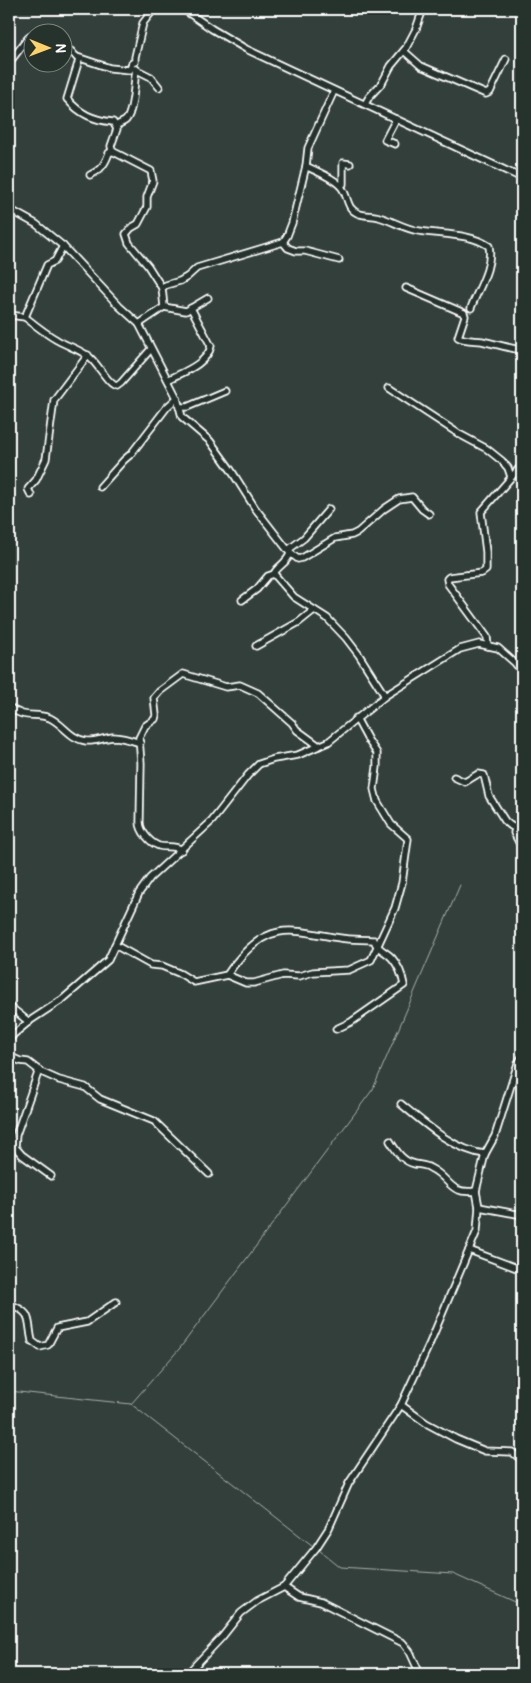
<svg xmlns="http://www.w3.org/2000/svg" width="531" height="1683" font-family="Pangolin,sans-serif">
<style>
.lines{fill:none;stroke-linecap:round;stroke-linejoin:round}
.stream{stroke:#abb0ae;stroke-width:1}
.street-casing{stroke:#fff;stroke-width:9}
.street{stroke:#26332d;stroke-width:5.5}
</style>
<rect width="100%" height="100%" fill="#333f3a"/>
<filter id="ink" filterUnits="userSpaceOnUse"><feTurbulence type="fractalNoise" baseFrequency=".02" numOctaves="2"/><feDisplacementMap in="SourceGraphic" scale="10" xChannelSelector="R" yChannelSelector="G"/><feConvolveMatrix kernelMatrix="1 2 1 2 8 2 1 2 1" color-interpolation-filters="sRGB"/></filter>
<g filter="url(#ink)">
<g class="lines">
<g class="stream">
<polyline points="9,1391 131,1404 313,1546"/>
<polyline points="131,1404 180,1348 373,1089 460,885"/>
<polyline points="319,1550 340,1567 453,1574 522,1605"/>
</g>
<g class="street-casing">
<g id="street">
<polyline points="183,9 212,29 246,49 522,178"/>
<path d="M 62,48 L 71,51 L 79,60 L 67,99 C 80,114 93,120 113,122 L 117,129 L 111,146 L 112,151 L 151,171 L 153,181 L 147,197 L 147,207 L 138,224 L 131,228 L 126,234 L 129,243 L 148,266 L 162,288"/>
<polyline points="404,51 421,66 486,94 490,92 506,59"/>
<polyline points="77,57 110,68 130,70 132,63 135,62 135,57 143,23 154,9"/>
<polyline points="9,63 28,38 32,35"/>
<polyline points="135,69 151,77 159,87"/>
<polyline points="365,104 369,97 382,83 391,66 406,48 416,29 423,9"/>
<path d="M 116,126 C 119,123 123,123 126,120 C 134,111 134,82 136,69"/>
<polyline points="395,144 385,140 396,119"/>
<path d="M 306,166 C 317,172 335,178 342,188 C 349,198 346,210 360,214 C 366,216 373,215 379,217 C 393,221 405,229 419,231 C 442,235 469,233 489,246 C 493,267 478,289 471,308"/>
<path d="M 90,175 C 101,170 105,164 109,153 L 113,151"/>
<polyline points="340,185 343,184 343,163 350,164"/>
<path d="M 9,209 L 36,224 L 63,246 L 119,306 L 139,324 L 177,398 L 182,417 L 210,441 L 231,470 L 255,508 L 290,553 C 288,563 277,566 274,574 L 294,597 L 327,618 L 346,638 L 359,655 L 385,696"/>
<polyline points="283,242 288,248 296,251 305,251 339,260"/>
<path d="M 63,246 L 55,261 L 47,265 L 25,317 C 35,325 46,334 57,340 C 67,346 79,349 88,356 C 98,363 108,385 117,386 L 121,383 L 151,349"/>
<path d="M 406,288 L 464,313 L 465,316 L 458,337 C 465,341 474,340 482,341 C 496,344 508,348 522,350"/>
<polyline points="164,307 186,311 208,298"/>
<polyline points="9,315 25,317"/>
<polyline points="139,324 164,307 162,288 166,285 180,281 187,277 197,268 283,242 287,236 292,223 306,166 308,148 334,91"/>
<path d="M 168,380 C 183,372 207,364 211,346 L 191,308"/>
<polyline points="389,388 459,434 487,449 502,461 508,468 511,477"/>
<polyline points="179,407 187,407 225,391"/>
<polyline points="100,487 124,460 131,454 167,407 177,398"/>
<polyline points="31,495 28,489 36,480 46,459 54,400 88,355"/>
<polyline points="288,550 304,538 329,509"/>
<polyline points="290,553 298,559 302,558 335,538 352,535 358,532 384,509 399,499 412,497 422,509 429,514"/>
<polyline points="242,600 257,589 268,576 274,574"/>
<polyline points="256,646 299,622 314,610"/>
<polyline points="488,646 487,637 448,584 447,579 449,577 482,573 486,570 486,552 481,512 522,465"/>
<path d="M 9,707 C 26,720 34,712 50,718 C 63,724 70,739 86,741 C 95,742 103,738 113,737 C 121,737 131,740 140,743"/>
<polyline points="454,777 465,782 478,774 484,775 489,796 505,821 511,826 522,831"/>
<polyline points="515,828 514,833 522,848"/>
<path d="M 182,850 C 175,845 167,848 159,846 C 150,843 140,831 140,822 L 141,763 L 139,738 L 145,726 L 155,719 L 156,715 L 154,698 L 160,691 L 183,674 L 226,687 L 240,685 L 258,693 L 292,723 L 297,730 L 319,746"/>
<polyline points="9,898 9,899"/>
<polyline points="115,945 151,965 162,966 181,974 194,982 227,975 246,983 254,983 283,975 299,976 313,972 349,970 371,960 395,908 402,883 408,839 391,824 377,801 374,789 377,767 377,753 368,740 356,718"/>
<path d="M 227,975 C 239,957 256,936 279,932 C 296,928 322,936 340,938 C 351,940 363,939 374,940 C 377,950 386,951 392,958 C 399,966 402,974 404,985 L 351,1022 L 336,1029"/>
<polyline points="9,1006 29,1022"/>
<polyline points="9,1040 14,1034 31,1020 63,999 108,960 139,893 150,878 212,821 248,775 259,764 274,759 298,755 328,742 385,696 460,649 479,644 498,648 515,663 522,672"/>
<polyline points="9,1056 20,1061 28,1062 41,1072 59,1080 85,1087 100,1099 154,1121 209,1174"/>
<polyline points="39,1070 16,1135 15,1147 22,1155 51,1176"/>
<path d="M 401,1104 C 424,1123 455,1151 485,1154"/>
<path d="M 390,1141 C 397,1152 402,1161 415,1164 C 420,1165 426,1165 430,1168 C 451,1178 448,1195 476,1191"/>
<polyline points="479,1207 522,1215"/>
<polyline points="469,1250 522,1270"/>
<path d="M 9,1304 C 34,1313 27,1320 32,1341 L 40,1347 L 48,1345 L 57,1328 L 87,1322 L 116,1302"/>
<polyline points="401,1405 426,1423 456,1439 485,1451 512,1452 522,1460"/>
<polyline points="284,1587 299,1597 321,1602 403,1643 410,1652 420,1674"/>
<polyline points="187,1674 222,1637 241,1613 257,1601 284,1587 316,1548 329,1528 349,1483 401,1405 429,1345 477,1231 479,1207 476,1191 485,1154 495,1136 518,1063 522,1057"/>
</g>
</g>
<use href="#street" class="street"/>
</g>
</g>
<rect width="531" height="1683" fill="none" stroke="#26332d" stroke-width="30"/>
<rect x="15" y="15" width="501" height="1653" fill="none" stroke="#fff" stroke-width="2" filter="url(#ink)"/>
<g transform="translate(48 48) rotate(91)"><circle r="24" fill="#26332d" stroke="#7d8581"/>
<path d="M0-4L9 19L0 12L-9 19Z" fill="#ffd166"/>
<text y="-8" font-size="14" font-weight="bold" text-anchor="middle" fill="#ffffff">N</text>
</g>
</svg>
